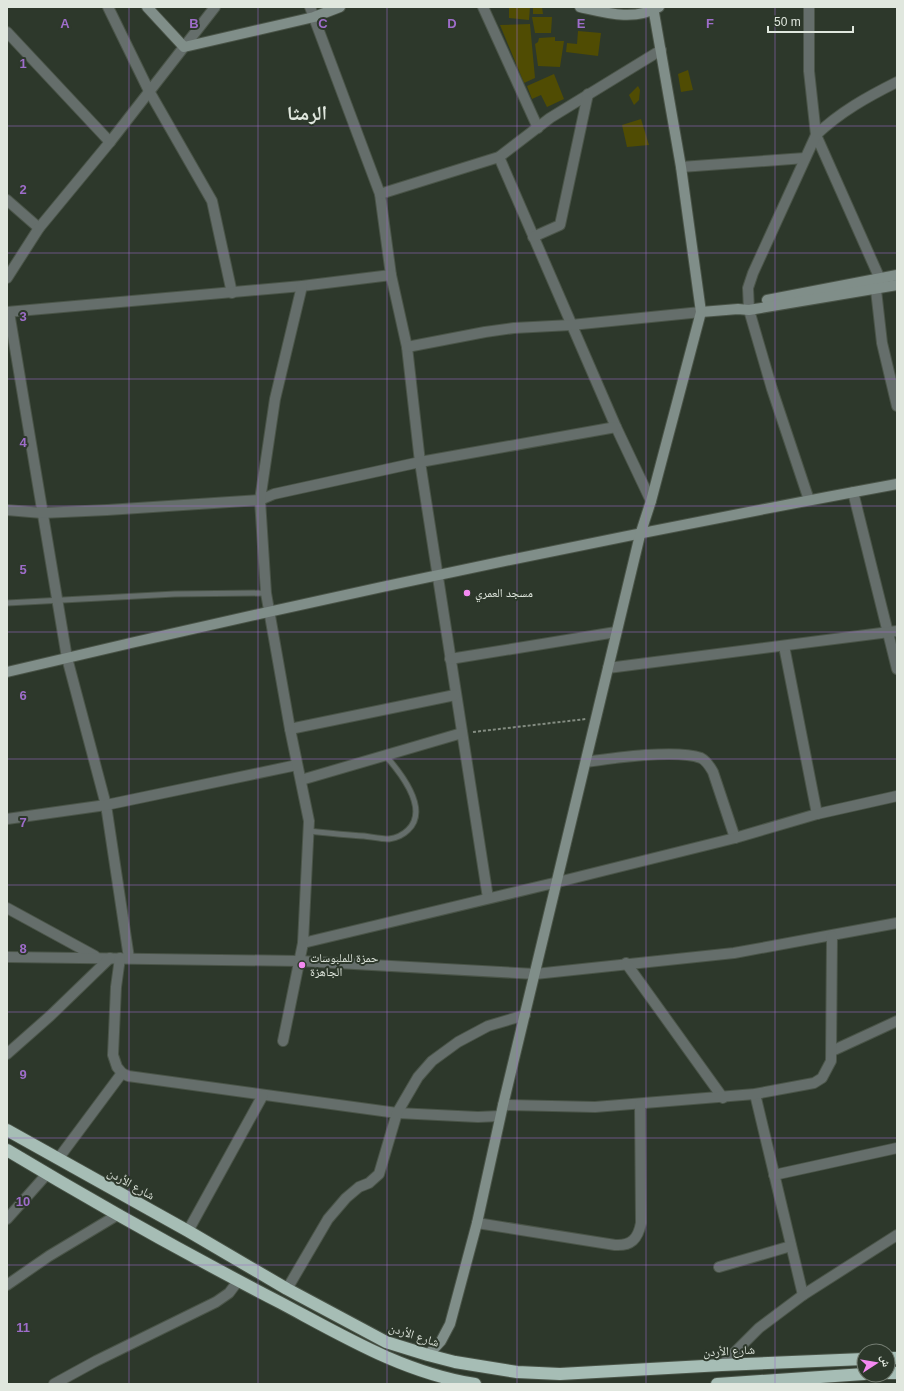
<svg xmlns="http://www.w3.org/2000/svg" width="904" height="1391" font-family="Arial,'Noto Naskh Arabic',sans-serif">
<style>
.building{fill:#504c03}
.lines{fill:none;stroke-linecap:round;stroke-linejoin:round}
.lane-casing{stroke:#4a5448;stroke-width:7}
.street-casing{stroke:#4a5448;stroke-width:12}
.secondary-casing{stroke:#4a5448;stroke-width:12}
.highway-casing{stroke:#4a5448;stroke-width:14}
.path{stroke:#838c81;stroke-width:2;stroke-dasharray:3 2;stroke-linecap:butt}
.lane{stroke:#656e6b;stroke-width:5}
.street{stroke:#656e6b;stroke-width:10}
.secondary{stroke:#808e89;stroke-width:10}
.highway{stroke:#a6bdb5;stroke-width:12}
.grid{fill:none;stroke:#9e6dca;stroke-width:1;stroke-opacity:0.55}
.poi-dot{fill:#f489f1;stroke:#2d382b;stroke-width:1.5}
.labels{text-anchor:middle;stroke-width:4;stroke-linejoin:round;paint-order:stroke}
.poi-label{font-size:12px;fill:#e0e7de;stroke:#2d382b;text-anchor:start}
.street-label{font-size:12px;fill:#e0e7de;stroke:#2d382b}
.town-label{font-size:20px;font-weight:bold;fill:#e0e7de;stroke:#2d382b}
.grid-label{font-size:13px;text-anchor:middle;font-weight:bold;fill:#9e6dca;stroke:#2d382b;stroke-width:4;stroke-linejoin:round;paint-order:stroke}
</style>
<rect width="100%" height="100%" fill="#2d382b"/>
<g class="building">
<polygon points="509,7 530,7 529,20 509,18"/>
<polygon points="533,7 542,7 543,14 533,14"/>
<polygon points="532,17 552,17 551,33 535,33"/>
<polygon points="530,24 535,78 524,83 500,25"/>
<polygon points="578,31 601,33 598,56 566,52 567,43 577,44"/>
<polygon points="555,37 555,41 564,41 560,67 538,66 535,44 538,42 539,38"/>
<polygon points="688,70 693,90 681,92 678,74"/>
<polygon points="554,74 564,99 547,107 541,95 532,99 527,86"/>
<polygon points="638,86 640,90 639,100 634,105 629,95"/>
<polygon points="641,119 649,145 627,147 622,125"/>
</g>
<g class="lines">
<g class="lane-casing">
<g id="lane">
<polyline points="7,603 175,594 266,593"/>
<path d="M 309,831 C 327,833 346,835 364,836 C 372,837 381,839 389,839 C 396,838 403,835 408,830 C 430,809 400,772 385,755"/>
</g>
</g>
<g class="street-casing">
<g id="street">
<polyline points="108,7 149,91 212,201 232,293"/>
<polyline points="310,7 380,194 391,275 407,347 420,462 488,898"/>
<polyline points="483,7 538,128"/>
<polyline points="809,7 809,71 816,135 880,279"/>
<polyline points="7,32 110,142"/>
<polyline points="499,157 616,427 651,501"/>
<polyline points="681,167 805,158"/>
<polyline points="380,194 499,157 550,118 661,50"/>
<polyline points="7,200 39,228"/>
<polyline points="533,237 560,225 588,94"/>
<polyline points="7,278 39,228 110,142 215,7"/>
<polyline points="876,290 882,343 897,406"/>
<polyline points="7,312 302,286 391,275"/>
<polyline points="9,312 67,658 106,805 129,958"/>
<polyline points="407,347 485,332 514,328 571,325 701,312"/>
<polyline points="853,492 897,669"/>
<path d="M 809,500 L 772,389 L 749,310 L 748,288 L 753,273 L 816,135 C 840,112 867,97 897,82"/>
<polyline points="7,510 42,513 107,510 260,500 274,494 420,462 616,427"/>
<polyline points="784,646 817,814"/>
<polyline points="450,659 616,632"/>
<polyline points="608,668 897,631"/>
<polyline points="290,729 455,695"/>
<path d="M 586,762 C 614,758 676,749 701,758 C 707,761 710,767 713,772 L 735,838"/>
<polyline points="301,780 462,733"/>
<polyline points="7,819 106,805 297,765"/>
<polyline points="7,908 95,956"/>
<polyline points="303,943 558,882 735,838 817,814 897,796"/>
<polyline points="7,957 300,961 535,974 734,953 897,923"/>
<polyline points="120,958 116,987 113,1055 117,1067 122,1073 128,1076 397,1113 478,1117 500,1116"/>
<polyline points="626,963 723,1098"/>
<polyline points="283,1041 303,943 309,821 290,729 266,593 260,500 275,399 302,286"/>
<polyline points="832,1051 897,1021"/>
<polyline points="7,1054 50,1016 110,958"/>
<polyline points="755,1094 803,1295"/>
<polyline points="503,1105 595,1107 755,1094 814,1083 822,1078 831,1061 832,936"/>
<polyline points="58,1159 122,1073"/>
<polyline points="774,1175 897,1148"/>
<polyline points="7,1219 47,1174"/>
<path d="M 477,1223 L 615,1245 C 631,1246 638,1239 641,1223 L 640,1105"/>
<polyline points="188,1231 263,1095"/>
<polyline points="719,1267 791,1246"/>
<polyline points="7,1285 49,1256 119,1214"/>
<polyline points="287,1289 328,1219 346,1198 359,1187 369,1183 379,1174 397,1113 418,1077 432,1061 458,1042 488,1026 525,1015"/>
<polyline points="722,1365 759,1328 803,1295 897,1235"/>
<polyline points="54,1384 96,1361 216,1302 229,1293 238,1281"/>
</g>
</g>
<g class="secondary-casing">
<g id="secondary">
<polyline points="147,7 184,47 314,17 340,7"/>
<path d="M 580,7 C 607,13 634,21 659,7"/>
<polyline points="767,300 897,275"/>
<polyline points="701,312 738,309 749,310 897,285"/>
<path d="M 7,672 C 302,602 599,539 897,484"/>
<polyline points="428,1355 441,1341 450,1324 477,1223 503,1105 640,535 651,501 701,312 681,167 653,7"/>
</g>
</g>
<g class="highway-casing">
<g id="highway">
<polyline points="7,1130 188,1231 287,1289 386,1342 428,1355 455,1362 517,1372 560,1374 722,1365 864,1359"/>
<path d="M 7,1150 C 97,1204 188,1255 281,1303 C 343,1336 404,1373 475,1384"/>
<polyline points="888,1358 897,1358"/>
<polyline points="888,1373 897,1373"/>
<polyline points="717,1384 864,1374"/>
</g>
</g>
<polyline class="path" points="473,732 586,719"/>
<use href="#lane" class="lane"/>
<use href="#street" class="street"/>
<use href="#secondary" class="secondary"/>
<use href="#highway" class="highway"/>
</g>
<path class="grid" d="M 129,7 L 129,1384M 258,7 L 258,1384M 387,7 L 387,1384M 517,7 L 517,1384M 646,7 L 646,1384M 775,7 L 775,1384M 7,126 L 897,126M 7,253 L 897,253M 7,379 L 897,379M 7,506 L 897,506M 7,632 L 897,632M 7,759 L 897,759M 7,885 L 897,885M 7,1012 L 897,1012M 7,1138 L 897,1138M 7,1265 L 897,1265"/>
<g class="poi-dot">
<circle cx="467" cy="593" r="4"/>
<circle cx="302" cy="965" r="4"/>
</g>
<g class="labels">
<g class="poi-label">
<text x="475" y="597">مسجد العمري</text>
<text x="310" y="962">حمزة للملبوسات<tspan x="310" dy="14">الجاهزة</tspan></text>
</g>
<g class="street-label">
<text transform="translate(131 1184) rotate(29)" y="4">شارع الأردن</text>
<text transform="translate(414 1335) rotate(18)" y="4">شارع الأردن</text>
<text transform="translate(729 1351) rotate(-3)" y="4">شارع الأردن</text>
</g>
<g class="town-label">
<text x="307" y="120">الرمثا</text>
</g>
</g>
<g class="grid-label">
<text x="65" y="28">A</text>
<text x="194" y="28">B</text>
<text x="323" y="28">C</text>
<text x="452" y="28">D</text>
<text x="581" y="28">E</text>
<text x="710" y="28">F</text>
<text x="23" y="68">1</text>
<text x="23" y="194">2</text>
<text x="23" y="321">3</text>
<text x="23" y="447">4</text>
<text x="23" y="574">5</text>
<text x="23" y="700">6</text>
<text x="23" y="827">7</text>
<text x="23" y="953">8</text>
<text x="23" y="1079">9</text>
<text x="23" y="1206">10</text>
<text x="23" y="1332">11</text>
</g>
<rect width="904" height="1391" fill="none" stroke="#e0e7de" stroke-width="16"/>
<g transform="translate(876 1363) rotate(78)"><circle r="19" fill="#2d382b" stroke="#757e73"/>
<path d="M0-3L7 15L0 10L-7 15Z" fill="#f489f1"/>
<text y="-6" font-size="11" font-weight="bold" text-anchor="middle" fill="#e0e7de">ش</text>
</g>
<path d="M768 26v6h85v-6" fill="none" stroke="#e0e7de" stroke-width="2"/>
<text x="774" y="26" font-size="12" fill="#e0e7de" stroke="#2d382b" stroke-width="3" paint-order="stroke">50 m</text>
</svg>
